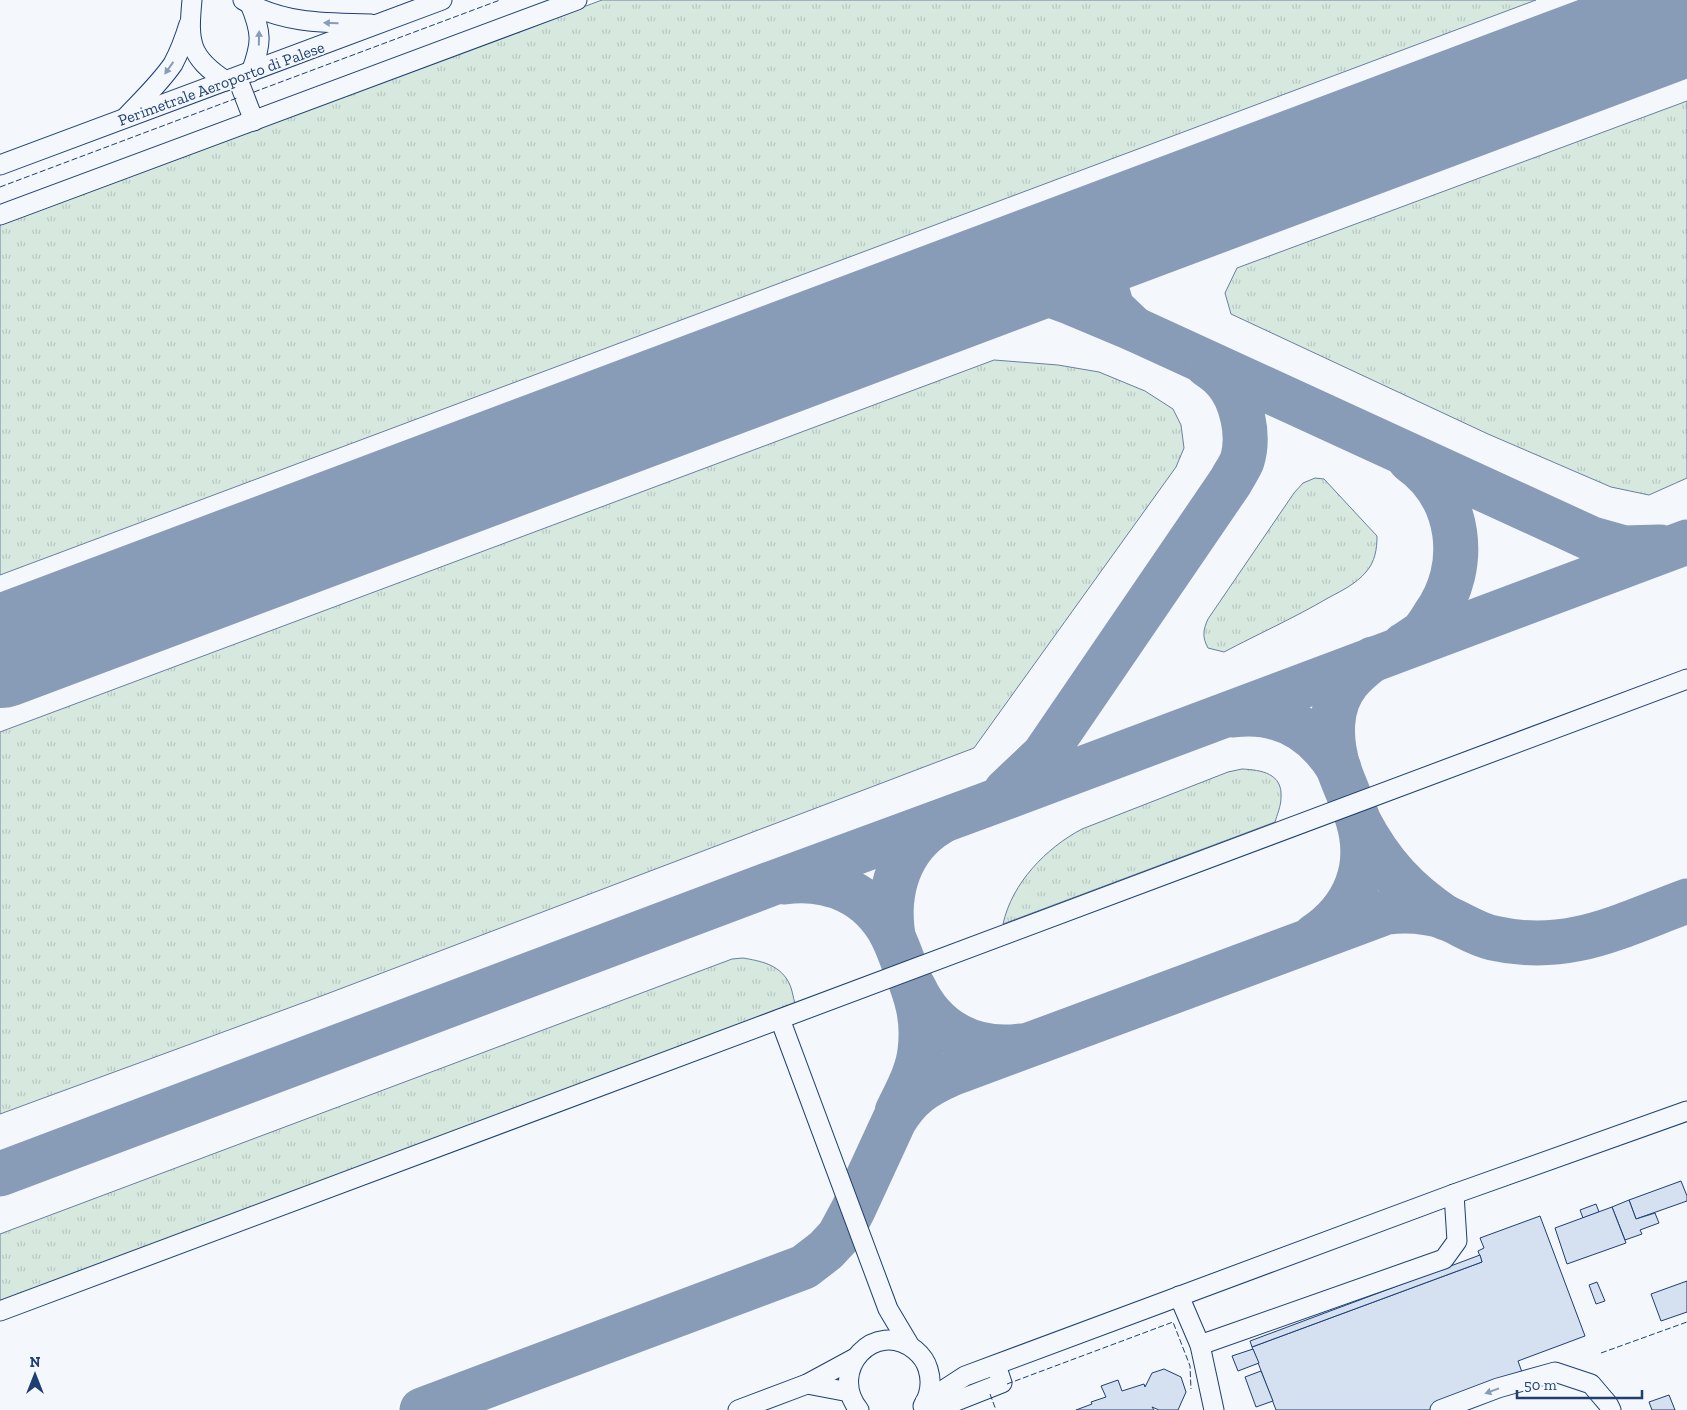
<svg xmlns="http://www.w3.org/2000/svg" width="1687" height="1410" font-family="'Zilla Slab',serif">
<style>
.grass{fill:url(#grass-tufts);stroke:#687fa3}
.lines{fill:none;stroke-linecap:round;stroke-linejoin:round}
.taxiway{stroke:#889bb7;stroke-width:45}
.runway{stroke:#889bb7;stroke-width:112}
.building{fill:#d5e0f0;stroke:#1d3f73}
.minor-casing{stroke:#1d3f73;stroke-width:21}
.minor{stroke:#f4f7fb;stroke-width:19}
.fence{stroke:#1d3f73;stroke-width:1;stroke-dasharray:6 2.5;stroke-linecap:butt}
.oneway{fill:#889bb7}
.labels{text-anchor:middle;stroke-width:4;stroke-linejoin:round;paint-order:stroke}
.street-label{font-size:16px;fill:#1d3f73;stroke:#f4f7fb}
</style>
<defs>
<pattern id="grass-tufts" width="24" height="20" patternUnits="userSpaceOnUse" patternTransform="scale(1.25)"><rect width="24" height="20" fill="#d7e8df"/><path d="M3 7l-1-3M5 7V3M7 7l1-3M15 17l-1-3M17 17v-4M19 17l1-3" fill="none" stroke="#b8c8c3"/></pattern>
</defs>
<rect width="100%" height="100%" fill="#f4f7fb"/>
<g class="grass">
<polygon points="602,0 1536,0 0,575 0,225"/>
<polygon points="1687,101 1687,478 1649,495 1611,487 1488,434 1231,314 1225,293 1237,268"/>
<polygon points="994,360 1058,365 1099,372 1145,391 1173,409 1181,425 1184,448 1176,467 974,748 324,995 0,1114 0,732"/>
<path d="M 1315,478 L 1324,479 L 1377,536 C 1377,549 1375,562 1366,572 C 1356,584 1341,591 1328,598 C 1294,618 1258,634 1224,652 L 1208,648 C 1202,637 1203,630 1208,619 L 1294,493 L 1303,483 Z"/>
<path d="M 1242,769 C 1261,770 1283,773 1281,798 C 1281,806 1277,815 1275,822 L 1003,924 C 1012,883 1046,848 1082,829 L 1228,772 Z"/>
<path d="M 743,958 C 760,961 778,964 788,981 C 792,987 793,997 795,1004 L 0,1301 L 0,1234 L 732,959 Z"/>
</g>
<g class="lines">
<g class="taxiway">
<polyline points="950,296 986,290 1015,289 1045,293 1072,303 1134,329 1592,539 1624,548 1660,547"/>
<polyline points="1134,329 1112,308 1105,284 1109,260 1124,240 1150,221"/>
<path d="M 1404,645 C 1410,641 1417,637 1423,632 C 1427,627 1431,621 1434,616 C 1470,566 1461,496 1410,460"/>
<path d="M 1233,715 C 1280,709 1315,729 1339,769"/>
<path d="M 1006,791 L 1044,755 L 1231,481 C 1234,475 1239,468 1242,461 C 1250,436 1242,399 1225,380 C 1220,374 1213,369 1207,365"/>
<path d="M 1359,822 C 1381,864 1407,892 1446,918"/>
<path d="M 784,882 C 829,876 870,893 892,935 C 897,945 901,956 905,967 C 917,997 924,1019 920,1051 C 918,1072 906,1093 897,1112"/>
<path d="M 893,936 C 886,892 899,847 939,823"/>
<path d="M 1315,936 C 1355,909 1372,867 1358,820 C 1353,803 1345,787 1339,770 C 1330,742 1328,706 1348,682 C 1355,673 1364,666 1373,659"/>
<path d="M 914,988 C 934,1031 973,1052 1020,1046"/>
<polyline points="0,1174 773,883 985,805 1687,542"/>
<path d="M 422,1410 L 804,1267 L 826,1250 L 839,1236 L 853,1210 L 894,1121 C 909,1096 924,1086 951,1074 L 1387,912 C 1407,910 1428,911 1447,918 C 1463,925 1476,934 1493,938 C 1568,955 1619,926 1687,901"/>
</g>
<polyline class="runway" points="0,652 1687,19"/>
</g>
<g class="building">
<polygon points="1681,1181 1687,1196 1687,1201 1636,1219 1629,1200"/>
<polygon points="1629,1200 1636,1219 1655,1213 1659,1223 1640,1230 1642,1234 1625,1240 1612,1207"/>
<polygon points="1596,1204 1599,1212 1583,1218 1580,1210"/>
<polygon points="1612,1207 1626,1243 1567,1264 1555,1228"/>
<polygon points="1540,1216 1585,1336 1518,1361 1523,1375 1429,1410 1276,1410 1252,1347 1482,1262 1478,1251 1484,1248 1480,1238"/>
<polygon points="1480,1255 1482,1262 1252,1347 1250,1341"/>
<polygon points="1687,1281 1687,1312 1661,1321 1651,1294"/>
<polygon points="1597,1282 1605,1301 1596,1304 1589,1285"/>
<polygon points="1253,1349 1259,1363 1238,1371 1232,1356"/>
<polygon points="1164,1369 1181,1377 1186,1392 1178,1410 1159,1410 1152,1407 1154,1410 1076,1410 1092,1404 1091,1402 1106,1397 1101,1386 1118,1380 1122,1391 1144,1384 1145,1387 1152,1373"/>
<polygon points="1261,1371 1273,1401 1256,1407 1245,1377"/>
<polygon points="1669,1395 1675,1410 1652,1410 1649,1402"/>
</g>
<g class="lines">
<g class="minor-casing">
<g id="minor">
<path d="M 192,0 C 188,42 189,57 226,81"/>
<path d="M 243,0 C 282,24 327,23 371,24"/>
<path d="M 250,4 C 262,33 262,43 251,72"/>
<polyline points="237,77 254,121"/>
<path d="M 126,117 C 142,100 160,83 173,64 C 180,51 185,37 189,24"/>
<polyline points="0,165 442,0"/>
<polyline points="0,215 577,0"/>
<polyline points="780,1019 888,1309 910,1346"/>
<polyline points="1179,1296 1200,1345 1214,1410"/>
<polyline points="0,1311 1687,679"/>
<polyline points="1200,1345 1444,1259 1457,1241 1454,1194"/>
<polyline points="807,1384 849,1392"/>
<polyline points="925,1402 965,1376 1454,1194 1687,1111"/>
<polyline points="738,1410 807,1384 855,1358"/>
<path d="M 859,1410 C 827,1370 875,1318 915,1350 C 921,1355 926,1362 928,1369 C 932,1382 930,1395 923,1406"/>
<polyline points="942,1410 941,1407 1002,1383 996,1365"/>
<polyline points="1440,1410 1498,1388 1555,1372 1591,1384 1608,1404 1611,1410"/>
</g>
</g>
<use href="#minor" class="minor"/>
<g class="fence">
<polyline points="254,92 500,0"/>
<polyline points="0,187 237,98"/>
<polyline points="1601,1353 1687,1322"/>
<polyline points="1007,1384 1173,1322 1190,1366 1191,1389"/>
<polyline points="990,1394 996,1410"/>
</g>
</g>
<defs><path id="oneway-solid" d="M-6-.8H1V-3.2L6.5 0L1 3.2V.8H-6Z" transform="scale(1.25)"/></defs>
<g class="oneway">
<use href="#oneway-solid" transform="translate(331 23) rotate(-178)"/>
<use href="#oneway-solid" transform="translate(259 38) rotate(-89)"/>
<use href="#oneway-solid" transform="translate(169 68) rotate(125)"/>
<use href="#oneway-solid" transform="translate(1492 1391) rotate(160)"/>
</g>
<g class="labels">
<g class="street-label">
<text transform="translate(221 83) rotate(-20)" y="6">Perimetrale Aeroporto di Palese</text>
</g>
</g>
<g transform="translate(35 1375)" stroke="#f4f7fb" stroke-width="4" paint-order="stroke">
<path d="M0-4L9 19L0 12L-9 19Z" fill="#1d3f73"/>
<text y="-8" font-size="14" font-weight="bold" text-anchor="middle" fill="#1d3f73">N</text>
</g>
<path d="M1517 1390v8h125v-8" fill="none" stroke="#1d3f73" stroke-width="2.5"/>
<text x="1524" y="1390" font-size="15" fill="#1d3f73" stroke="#f4f7fb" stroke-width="4" paint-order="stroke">50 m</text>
</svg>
